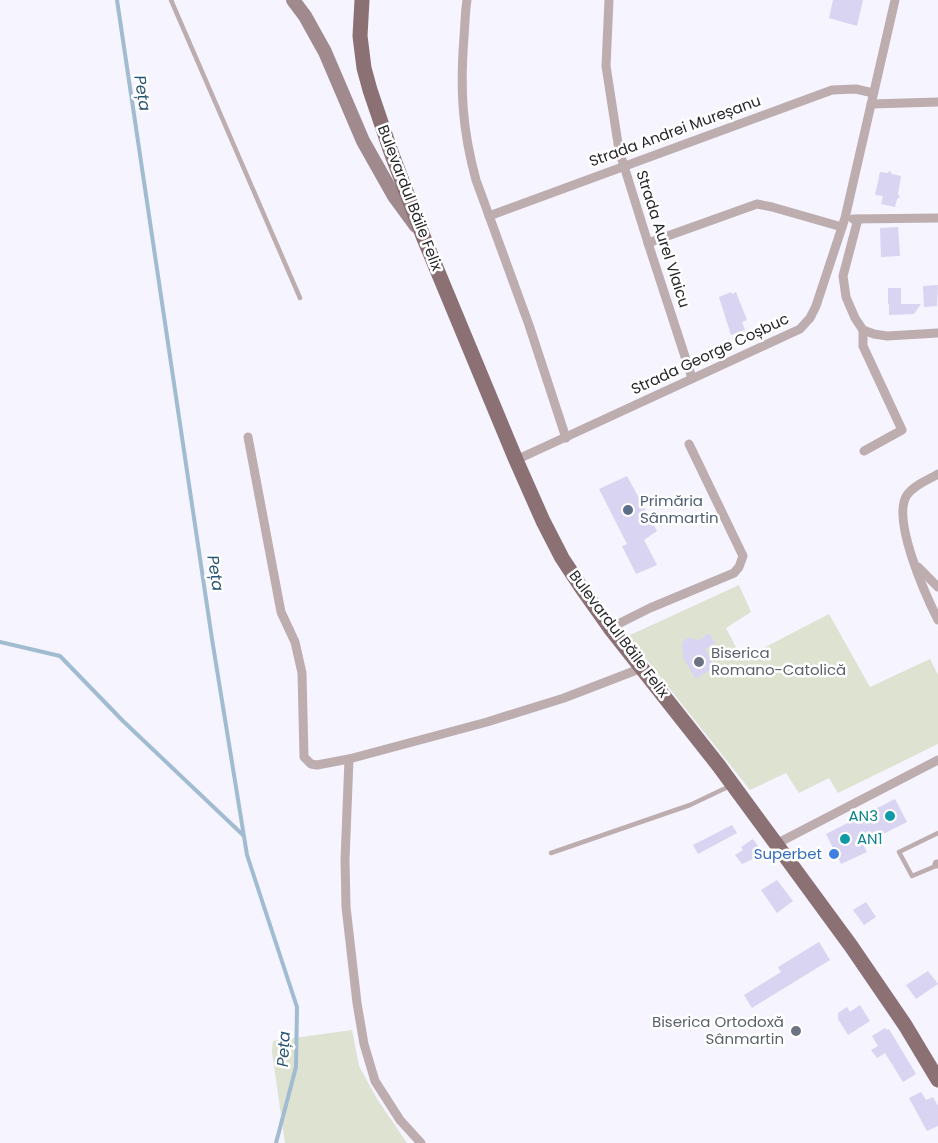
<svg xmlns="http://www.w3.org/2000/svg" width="938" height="1143" font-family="Poppins,sans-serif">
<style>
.green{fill:#dee2d0}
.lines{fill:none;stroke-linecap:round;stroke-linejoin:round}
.stream{stroke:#a1bcd0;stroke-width:4}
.building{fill:#d8d4f2}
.service{stroke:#bdadaf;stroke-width:4.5}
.minor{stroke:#bdadaf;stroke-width:9}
.secondary{stroke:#a08a8d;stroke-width:14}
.primary{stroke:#8c7174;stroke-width:15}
.service-dot{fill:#5c6f8a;stroke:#fff;stroke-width:2}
.worship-dot{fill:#6b7280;stroke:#fff;stroke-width:2}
.culture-dot{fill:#0f9aa8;stroke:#fff;stroke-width:2}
.shop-dot{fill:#3f7fe0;stroke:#fff;stroke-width:2}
.labels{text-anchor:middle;stroke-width:5;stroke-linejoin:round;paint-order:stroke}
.street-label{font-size:15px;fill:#28272b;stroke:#fff}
.service-label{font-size:15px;fill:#4e5e75;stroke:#fff;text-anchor:start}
.worship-label{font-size:15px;fill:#5b616d;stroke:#fff;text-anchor:start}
.culture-label{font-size:15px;fill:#0d838f;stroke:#fff;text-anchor:end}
.shop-label{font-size:15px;fill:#366cbe;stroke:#fff;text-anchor:end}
.water-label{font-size:16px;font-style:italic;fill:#275573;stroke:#fff}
</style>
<rect width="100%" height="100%" fill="#f5f4ff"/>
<g class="green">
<polygon points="739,585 751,612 726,628 742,659 829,614 870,687 930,659 938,675 938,744 838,793 829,778 799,793 786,773 750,790 628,636"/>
<polygon points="352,1030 359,1066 377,1099 407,1143 285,1143 272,1052 273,1041"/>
</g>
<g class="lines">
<g class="stream">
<polyline points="117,0 212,639 247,855 297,1007 296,1067 276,1143"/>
<polyline points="0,642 60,656 123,721 243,835"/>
</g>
</g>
<g class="building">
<polygon points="833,0 863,0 857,26 829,18"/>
<polygon points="890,171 892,174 901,176 898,194 900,197 897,199 895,207 881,204 883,196 875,195 880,172 887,173"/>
<polygon points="898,227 900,256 881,257 880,228"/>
<polygon points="937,285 938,285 937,306 924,307 923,286"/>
<polygon points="888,288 901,288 901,304 921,304 914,314 889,315 889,305 888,303"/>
<polygon points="731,292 732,294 736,292 747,320 742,322 745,330 731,335 719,297"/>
<polygon points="627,476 657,531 644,540 657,565 636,574 622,546 627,544 599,489"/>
<polygon points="709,633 715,643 705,649 715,667 696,679 682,656 684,654 682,650 682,644 684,640 689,638 693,638 698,641"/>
<polygon points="895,799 907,822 863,844 867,852 841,864 826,834"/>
<polygon points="732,825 737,833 698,854 693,845"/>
<polygon points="753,839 762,852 751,860 742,864 735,855 743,850 741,847"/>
<polygon points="777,880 793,901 777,913 761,890"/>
<polygon points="866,902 876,917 864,925 853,910"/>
<polygon points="819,942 830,960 752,1008 744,995 781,972 778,967"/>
<polygon points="928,971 938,984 916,999 906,985"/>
<polygon points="860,1005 870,1021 848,1035 838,1019 838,1013 847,1007 850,1012"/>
<polygon points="885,1028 887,1030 889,1029 916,1074 903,1082 885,1053 877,1058 871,1050 878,1046 872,1036"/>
<polygon points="921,1092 926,1100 933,1097 938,1106 938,1126 927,1131 909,1098"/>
</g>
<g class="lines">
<g class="service">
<polyline points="171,0 300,298"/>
<polyline points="551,853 690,805 730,786"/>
<polyline points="938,865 912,876 899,852 938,833"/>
</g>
<g class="minor">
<path d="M 467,0 C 465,12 465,25 464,37 C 460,89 462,129 476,180 L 529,325 L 566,438"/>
<polyline points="609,0 606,66 619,150 648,243 692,378"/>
<polyline points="871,104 938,102"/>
<polyline points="489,216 832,90 856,89 873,93"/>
<polyline points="853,219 938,218"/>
<polyline points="858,219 843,276 846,297 855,318 863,330 874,334 887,336 938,333"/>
<polyline points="648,243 757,204 772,207 842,227"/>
<polyline points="863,330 863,346 902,430 864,451"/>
<polyline points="248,437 281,612 295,642 302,673 304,757 311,764 317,765 349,759 487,722 564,698 642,668"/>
<polyline points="516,460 800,329 810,318 816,306 845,218 895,0"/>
<path d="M 938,474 C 928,480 914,485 907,495 C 891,519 926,596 938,620"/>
<polyline points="918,567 938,587"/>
<polyline points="610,628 650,608 734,573 739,567 743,556 689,444"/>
<polyline points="349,759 345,860 346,907 357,1003 364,1044 375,1081 400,1120 421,1143"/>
<polyline points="776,844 938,760"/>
<polyline points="937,864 938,864"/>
</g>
<polyline class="secondary" points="293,0 305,16 325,52 363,141 394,196 416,226"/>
<polyline class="primary" points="362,0 360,36 364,68 370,90 391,152 423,236 516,460 543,521 562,558 581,587 610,628 719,766 851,946 905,1025 938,1080"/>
</g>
<circle class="service-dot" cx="628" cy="510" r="6"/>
<g class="worship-dot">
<circle cx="699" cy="662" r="6"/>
<circle cx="796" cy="1031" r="6"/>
</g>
<g class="culture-dot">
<circle cx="890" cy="816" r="6"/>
<circle cx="845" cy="839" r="6"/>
</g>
<circle class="shop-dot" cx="834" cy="854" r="6"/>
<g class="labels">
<g class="street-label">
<text transform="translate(675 131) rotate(-20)" y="5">Strada Andrei Mureșanu</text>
<text transform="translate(410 198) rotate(69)" y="5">Bulevardul Băile Felix</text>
<text transform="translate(663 239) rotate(72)" y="5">Strada Aurel Vlaicu</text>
<text transform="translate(710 354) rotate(-25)" y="5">Strada George Coșbuc</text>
<text transform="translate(619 634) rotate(53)" y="5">Bulevardul Băile Felix</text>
</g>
<g class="service-label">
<text x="640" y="506">Primăria<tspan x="640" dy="17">Sânmartin</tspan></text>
</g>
<g class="worship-label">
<text x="711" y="658">Biserica<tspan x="711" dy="17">Romano-Catolică</tspan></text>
<text x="784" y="1027" text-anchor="end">Biserica Ortodoxă<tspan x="784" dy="17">Sânmartin</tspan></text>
</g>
<g class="culture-label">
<text x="878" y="821">AN3</text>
<text x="857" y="844" text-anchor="start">AN1</text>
</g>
<g class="shop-label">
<text x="822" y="859">Superbet</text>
</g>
<g class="water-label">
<text transform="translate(143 93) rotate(81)" y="6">Peța</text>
<text transform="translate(216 573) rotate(81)" y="6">Peța</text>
<text transform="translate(283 1049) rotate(-87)" y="6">Peța</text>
</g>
</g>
</svg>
